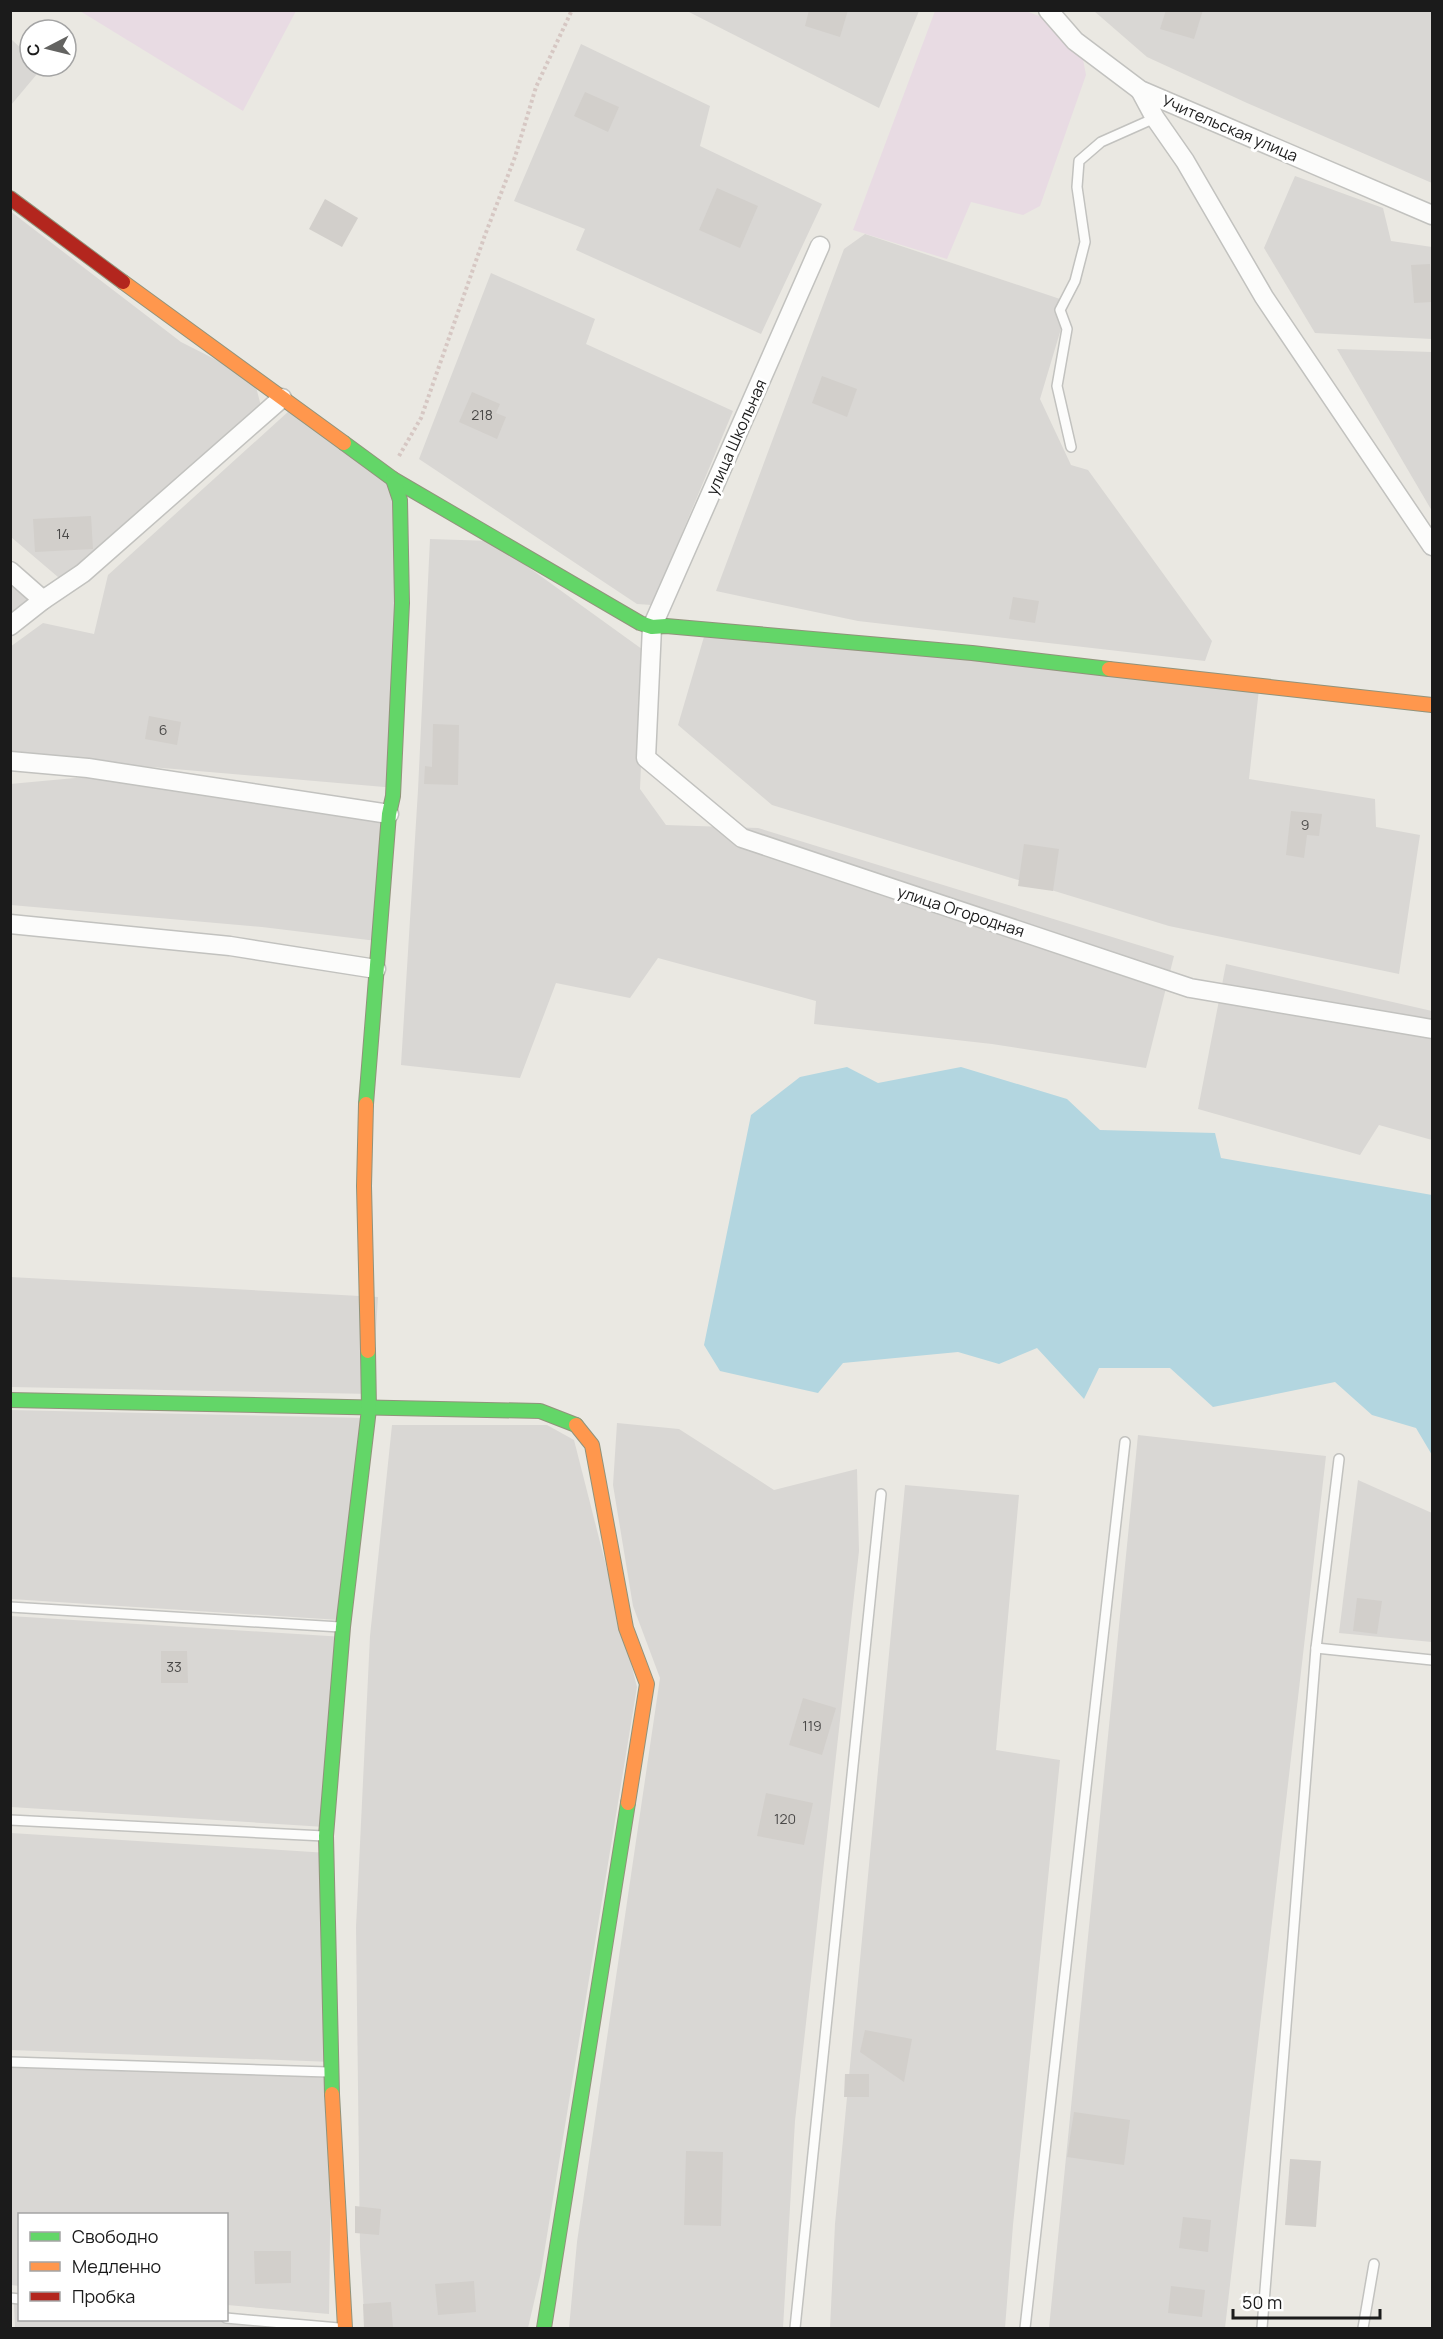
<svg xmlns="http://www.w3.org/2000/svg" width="1443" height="2339" font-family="Manrope,sans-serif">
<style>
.residential{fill:#d9d7d4}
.industrial{fill:#e8dbe3}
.water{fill:#b3d6e0}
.building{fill:#d2cfcb}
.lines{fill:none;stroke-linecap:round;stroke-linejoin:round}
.lane-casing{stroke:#c2c2bf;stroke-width:12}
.street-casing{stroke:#c2c2bf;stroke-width:21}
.fast-casing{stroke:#91937b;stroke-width:16}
.slow-casing{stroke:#91937b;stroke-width:16}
.jam-casing{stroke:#91937b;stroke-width:16}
.path{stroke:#d6c7c3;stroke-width:4;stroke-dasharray:3 3;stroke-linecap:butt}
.lane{stroke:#fcfcfb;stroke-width:9}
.street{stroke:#fcfcfb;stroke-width:18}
.fast{stroke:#63d668;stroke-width:14}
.slow{stroke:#ff974d;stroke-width:14}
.jam{stroke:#b3261e;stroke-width:14}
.labels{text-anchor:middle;stroke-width:6;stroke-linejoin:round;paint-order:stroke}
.number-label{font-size:14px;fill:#4a4948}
.street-label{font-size:16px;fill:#1b1b1b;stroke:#fff}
</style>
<rect width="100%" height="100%" fill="#eae8e2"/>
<g class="residential">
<polygon points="687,11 919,11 879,108"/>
<polygon points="1094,11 1432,11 1432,183 1247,103 1147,57"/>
<polygon points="11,39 30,57 30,66 39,66 42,68 11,105"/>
<polygon points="581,44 710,106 700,146 822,204 761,334 576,250 585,229 514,201"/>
<polygon points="1295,176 1383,208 1391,241 1432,247 1432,339 1315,333 1264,248"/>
<polygon points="10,211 181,342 254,379 262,410 65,583 11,537"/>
<polygon points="865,234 1069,302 1040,399 1071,465 1088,470 1212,641 1205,661 858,621 716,591 844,249"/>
<polygon points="491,273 595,319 586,344 733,411 652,605 637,604 419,459"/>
<polygon points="1337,349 1432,352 1432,511"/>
<polygon points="290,410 397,481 396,788 11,755 10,647 43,623 94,634 108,575"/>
<polygon points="430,539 492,541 646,652 640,789 666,825 758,828 1174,956 1146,1068 992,1044 814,1024 816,1001 658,958 630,998 556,983 520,1078 401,1065 418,790"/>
<polygon points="10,560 47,591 10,625"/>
<polygon points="706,630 1259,689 1249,779 1375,799 1376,827 1420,835 1399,974 1169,926 772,805 678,725"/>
<polygon points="86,777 396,816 385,942 262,927 11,905 10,784"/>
<polygon points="1226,964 1432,1011 1432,1140 1379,1125 1360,1155 1198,1109"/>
<polygon points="10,1277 378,1297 372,1394 11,1387"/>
<polygon points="10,1410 367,1418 340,1620 11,1599"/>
<polygon points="617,1423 679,1429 774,1490 857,1469 859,1551 795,2121 783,2328 569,2328 577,2242 660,1678 633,1606 613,1485"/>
<polygon points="392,1425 547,1425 574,1440 637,1687 541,2272 528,2328 365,2328 360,2248 356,1927 370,1636"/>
<polygon points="1138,1435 1326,1456 1225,2328 1049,2328"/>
<polygon points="1358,1480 1432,1513 1432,1642 1339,1633"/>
<polygon points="905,1485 1019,1495 996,1750 1060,1760 1013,2225 1005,2328 830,2328 835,2224"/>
<polygon points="10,1616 344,1637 325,1827 11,1807"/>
<polygon points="11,1833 328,1853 333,2062 11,2050"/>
<polygon points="11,2067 332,2075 329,2314 227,2305 226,2214 20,2214 19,2286 11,2285"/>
<polygon points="14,2302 19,2303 20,2320 227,2319 294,2328 15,2328"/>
</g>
<g class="industrial">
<polygon points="80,11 296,11 243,111"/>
<polygon points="935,11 1026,11 1049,20 1082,54 1086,75 1040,206 1023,215 971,202 947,259 853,230"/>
</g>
<polygon class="water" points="847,1067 878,1083 961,1067 1067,1099 1100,1130 1215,1133 1221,1158 1432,1195 1432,1455 1416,1428 1372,1415 1335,1382 1213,1407 1170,1368 1099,1368 1084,1399 1037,1348 999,1364 958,1352 843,1363 818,1393 720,1371 704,1345 751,1115 800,1077"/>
<g class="building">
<polygon points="809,10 848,10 840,37 805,26"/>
<polygon points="1166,10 1203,10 1194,39 1160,29"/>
<polygon points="585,92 619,107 608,132 574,116"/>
<polygon points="717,188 758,206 740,248 699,230"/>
<polygon points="325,199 358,218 342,247 309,229"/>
<polygon points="1430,264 1432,302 1414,303 1411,265"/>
<polygon points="822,376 857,389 847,417 812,403"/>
<polygon points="472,392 500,404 496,413 506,417 497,439 459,422"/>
<polygon points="91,516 93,549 35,552 33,519"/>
<polygon points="1013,597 1039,601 1035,623 1009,619"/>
<polygon points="149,716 181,722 177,745 145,739"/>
<polygon points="433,724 459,725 458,785 424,784 425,766 432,767"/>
<polygon points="1291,811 1322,814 1319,836 1307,835 1304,858 1286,855"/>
<polygon points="1024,844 1059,849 1053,891 1018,886"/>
<polygon points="1357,1598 1382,1601 1377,1634 1353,1631"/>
<polygon points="161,1651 187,1651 188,1683 161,1683"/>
<polygon points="803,1698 836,1708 822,1755 789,1745"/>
<polygon points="766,1793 813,1803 804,1845 757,1836"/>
<polygon points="865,2030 912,2039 904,2082 860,2052"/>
<polygon points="845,2074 869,2074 869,2097 844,2097"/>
<polygon points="1074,2112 1130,2120 1124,2165 1067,2157"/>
<polygon points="686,2151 723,2152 721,2226 684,2225"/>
<polygon points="1290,2159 1321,2161 1316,2227 1285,2225"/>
<polygon points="355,2206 381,2209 379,2235 355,2233"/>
<polygon points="1183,2217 1211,2220 1208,2252 1179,2248"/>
<polygon points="254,2251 291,2251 291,2283 255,2284"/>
<polygon points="474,2281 476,2312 438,2315 435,2284"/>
<polygon points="1171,2286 1205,2290 1202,2317 1168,2313"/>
<polygon points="391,2302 393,2328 364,2328 363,2304"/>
</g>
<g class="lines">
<g class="lane-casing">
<g id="lane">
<polyline points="1071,447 1057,386 1067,329 1060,310 1075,281 1085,242 1077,187 1079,161 1101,142 1155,118"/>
<polyline points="10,1607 340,1627"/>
<polyline points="1316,1648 1432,1660"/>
<polyline points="10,1820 324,1836"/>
<polyline points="10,2062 328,2072"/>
<polyline points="10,2298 20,2299"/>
<polyline points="226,2318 339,2328"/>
<polyline points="795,2328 881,1494"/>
<polyline points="1025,2328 1125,1442"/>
<polyline points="1262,2328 1316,1648 1339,1459"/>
<polyline points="1363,2328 1374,2264"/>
</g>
</g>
<g class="street-casing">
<g id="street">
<polyline points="1048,10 1075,41 1140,90 1432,215"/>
<polyline points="1140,90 1155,118 1185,161 1264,297 1432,546"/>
<polyline points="820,246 652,627 646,758 742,838 1190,988 1432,1029"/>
<polyline points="10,571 43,600"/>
<polyline points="10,626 43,600 83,573 282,398"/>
<polyline points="10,761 88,768 389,814"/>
<polyline points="10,924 230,946 376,969"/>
</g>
</g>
<g class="fast-casing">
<g id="fast">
<polyline points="344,443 393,479 640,623 652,627 666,626 972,653 1109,669"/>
<polyline points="366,1104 389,814 393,796 402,603 400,500 393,479"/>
<polyline points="10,1400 540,1411 576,1425"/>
<polyline points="332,2094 326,1836 343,1627 369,1409 368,1351"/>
<polyline points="544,2328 628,1803"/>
</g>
</g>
<g class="slow-casing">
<g id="slow">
<polyline points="123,282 344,443"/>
<polyline points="1109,669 1432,705"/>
<polyline points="366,1104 364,1186 368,1351"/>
<polyline points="576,1425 592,1445 626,1628 647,1684 628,1803"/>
<polyline points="332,2094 345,2328"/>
</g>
</g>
<g class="jam-casing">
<polyline id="jam" points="10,198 123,282"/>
</g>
<polyline class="path" points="399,456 421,418 485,235 515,157 536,87 572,10"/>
<use href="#lane" class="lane"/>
<use href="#street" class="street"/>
<use href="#fast" class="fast"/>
<use href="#slow" class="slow"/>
<use href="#jam" class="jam"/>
</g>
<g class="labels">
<g class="number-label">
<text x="482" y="420">218</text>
<text x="63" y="539">14</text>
<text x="163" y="735">6</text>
<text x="1305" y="830">9</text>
<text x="174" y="1672">33</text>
<text x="812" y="1731">119</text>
<text x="785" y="1824">120</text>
</g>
<g class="street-label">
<text transform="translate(1230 128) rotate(23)" y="6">Учительская улица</text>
<text transform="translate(736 437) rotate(-66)" y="6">улица Школьная</text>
<text transform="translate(961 911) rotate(18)" y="6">улица Огородная</text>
</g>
</g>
<rect width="1443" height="2339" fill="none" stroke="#1b1b1b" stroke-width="24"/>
<rect x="18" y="2213" width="210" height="108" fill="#ffffff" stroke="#a4a4a4" stroke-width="1.5"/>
<rect x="30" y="2232" width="30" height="9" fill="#63d668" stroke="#a4a4a4" stroke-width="1.5"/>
<text x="72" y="2243" font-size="18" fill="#1b1b1b">Свободно</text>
<rect x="30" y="2262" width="30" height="9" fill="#ff974d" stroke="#a4a4a4" stroke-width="1.5"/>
<text x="72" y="2273" font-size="18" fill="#1b1b1b">Медленно</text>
<rect x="30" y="2292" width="30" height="9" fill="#b3261e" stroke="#a4a4a4" stroke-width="1.5"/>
<text x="72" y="2303" font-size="18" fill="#1b1b1b">Пробка</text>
<g transform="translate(48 48) rotate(263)"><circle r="28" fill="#ffffff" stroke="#a4a4a4" stroke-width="1.5"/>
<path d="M0-4.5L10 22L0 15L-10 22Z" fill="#636361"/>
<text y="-9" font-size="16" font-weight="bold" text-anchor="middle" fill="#1b1b1b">С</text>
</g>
<path d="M1233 2309v9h147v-9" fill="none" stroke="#1b1b1b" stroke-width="3"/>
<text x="1242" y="2309" font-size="18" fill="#1b1b1b" stroke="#ffffff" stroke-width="4.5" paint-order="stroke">50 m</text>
</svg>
